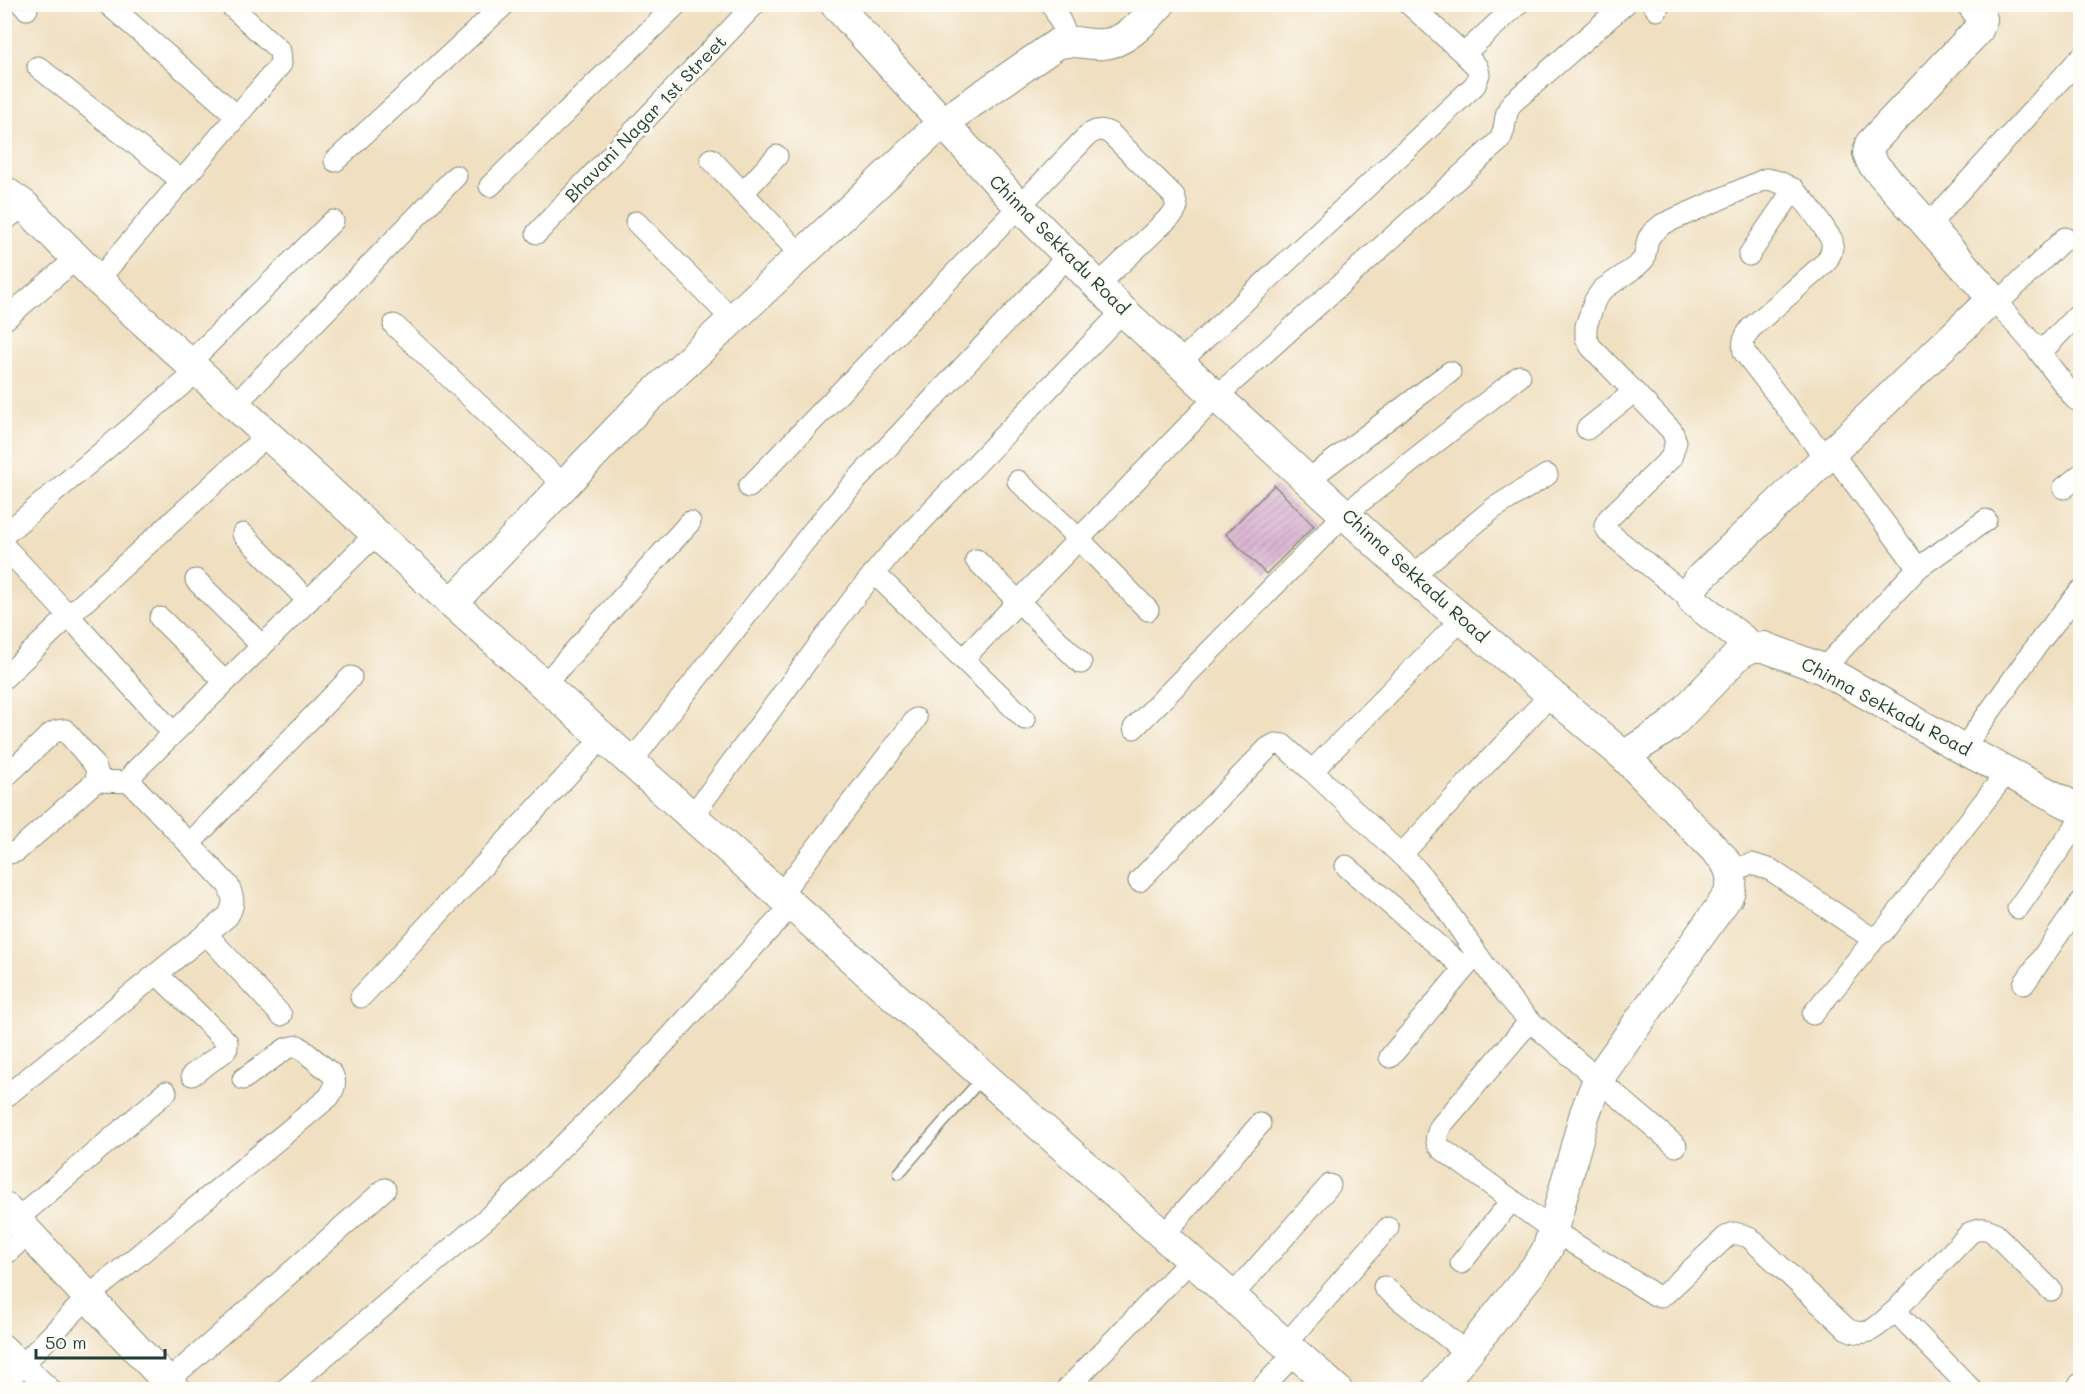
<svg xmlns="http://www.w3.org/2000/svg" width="2085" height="1394" font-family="Mali,sans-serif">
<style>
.building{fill:url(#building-hatch)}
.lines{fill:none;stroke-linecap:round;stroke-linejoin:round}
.lane-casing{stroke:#888e7a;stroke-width:13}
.street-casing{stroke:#888e7a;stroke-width:23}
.secondary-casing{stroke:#888e7a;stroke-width:32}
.lane{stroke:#fff;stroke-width:10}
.street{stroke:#fff;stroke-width:21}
.secondary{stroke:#fff;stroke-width:30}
.labels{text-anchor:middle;stroke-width:6;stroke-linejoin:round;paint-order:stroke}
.street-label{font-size:18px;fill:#1f3d34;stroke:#fdfcf7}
</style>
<defs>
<pattern id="building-hatch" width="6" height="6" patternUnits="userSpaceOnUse" patternTransform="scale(1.5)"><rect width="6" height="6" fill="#d8aed0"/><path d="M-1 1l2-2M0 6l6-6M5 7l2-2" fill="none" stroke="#af8faa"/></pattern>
</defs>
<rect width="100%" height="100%" fill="#fdfcf7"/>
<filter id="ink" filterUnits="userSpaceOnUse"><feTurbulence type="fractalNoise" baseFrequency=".0167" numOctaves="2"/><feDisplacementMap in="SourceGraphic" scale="12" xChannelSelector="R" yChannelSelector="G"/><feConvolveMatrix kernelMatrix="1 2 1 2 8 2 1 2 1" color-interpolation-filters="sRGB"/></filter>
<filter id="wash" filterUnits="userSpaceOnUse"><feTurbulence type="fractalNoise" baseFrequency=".008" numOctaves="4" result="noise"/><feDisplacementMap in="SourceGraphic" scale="24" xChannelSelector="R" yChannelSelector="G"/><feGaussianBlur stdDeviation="1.35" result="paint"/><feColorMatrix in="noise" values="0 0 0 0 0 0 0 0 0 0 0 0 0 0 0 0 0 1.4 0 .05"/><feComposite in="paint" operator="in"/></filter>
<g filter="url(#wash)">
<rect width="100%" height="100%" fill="#f0dfc0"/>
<g id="blocks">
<polygon class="building" points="1274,485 1314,526 1266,574 1226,534"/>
</g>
</g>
<g filter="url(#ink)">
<use href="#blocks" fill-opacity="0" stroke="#888e7a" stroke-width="1.5"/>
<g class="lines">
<g class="lane-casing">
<polyline id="lane" points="899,1173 982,1078"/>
</g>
<g class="street-casing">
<g id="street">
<polyline points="22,4 27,9"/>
<polyline points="108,4 237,116"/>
<polyline points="1052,4 1069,40"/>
<polyline points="1409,4 1464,54"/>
<polyline points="1653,4 1657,10"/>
<polyline points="38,67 182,181"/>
<polyline points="711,159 801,255"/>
<polyline points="335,161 505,4"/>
<polyline points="490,186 677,4"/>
<polyline points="743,193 777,156"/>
<polyline points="4,221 24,205"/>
<polyline points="636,222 732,319"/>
<polyline points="1928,226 2080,58"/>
<polyline points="537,233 755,4"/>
<polyline points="1749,255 1794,189"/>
<polyline points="98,280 281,64 280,51 229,4"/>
<polyline points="1988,293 2034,345 2042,348 2047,346 2080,312"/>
<polyline points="1997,304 2065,238"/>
<polyline points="4,320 77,258"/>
<polyline points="394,325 564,485"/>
<polyline points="2034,345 2075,399 2080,402"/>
<polyline points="1180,362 1475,85 1479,74 1477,67 1464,54 1518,4"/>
<polyline points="189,363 333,221"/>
<polyline points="235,405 456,176"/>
<polyline points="1587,429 1634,392"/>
<polyline points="1832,453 1918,568"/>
<polyline points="1308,480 1450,372"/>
<polyline points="1018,481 1079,539 1148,610"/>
<path d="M 749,487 L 1088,135 C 1097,129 1102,129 1111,134 L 1174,196 L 1177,207 L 1174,213 L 1098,285"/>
<polyline points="2064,488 2080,475"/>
<polyline points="243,534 308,601"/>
<polyline points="4,535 198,371"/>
<polyline points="4,546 69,616 267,435"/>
<polyline points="976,560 1081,663"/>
<polyline points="874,573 963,659"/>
<polyline points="1412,576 1494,508 1547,475"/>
<polyline points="196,580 262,646"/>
<path d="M 1693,601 L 1608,532 L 1605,525 L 1609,518 L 1671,458 L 1676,442 L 1672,431 L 1591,347 L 1586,338 L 1586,326 L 1595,300 L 1602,290 L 1637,266 L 1644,259 L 1648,239 L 1653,232 L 1663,224 L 1766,179 C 1800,183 1814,214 1832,240 C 1833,249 1831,254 1826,262 L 1751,328 C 1745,336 1742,341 1744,352 L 1826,459"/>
<polyline points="160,618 225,682"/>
<path d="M 1462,619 L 1312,771 L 1416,869 C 1457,918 1485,975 1530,1021 L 1676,1146"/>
<polyline points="1823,669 1918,568 1986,520"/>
<polyline points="4,678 69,616 173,733"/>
<polyline points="544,685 690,522"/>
<path d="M 1025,719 L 963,659 L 1217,396 L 1499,141 C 1508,128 1502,115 1512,103 L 1625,4"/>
<polyline points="1134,728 1345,514 1520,376"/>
<polyline points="1963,749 2040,641 2080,591"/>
<polyline points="631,762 812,532 852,485 1068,256"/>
<polyline points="4,778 51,734 57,731 65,730 94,764 97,771 96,781 132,782"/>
<polyline points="692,816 856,595 891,553 1123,311"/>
<polyline points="189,844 351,677"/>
<polyline points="4,851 10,853 17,851 96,781"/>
<polyline points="1402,854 1551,694"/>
<polyline points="1346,866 1464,968"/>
<polyline points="1730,870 1752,864 1771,870 1867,935 1876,937 1883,932 2007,772"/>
<polyline points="1139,881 1268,748 1275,744 1283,745 1312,771"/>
<polyline points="780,895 916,719"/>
<polyline points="2018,908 2080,820"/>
<polyline points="206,934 281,1015"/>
<polyline points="157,974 227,1042 227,1048 224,1052 192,1075"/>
<polyline points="2024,984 2080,903"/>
<polyline points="361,997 603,737"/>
<polyline points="1813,1014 1876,937"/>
<path d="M 1530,1021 L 1440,1127 C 1436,1137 1434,1141 1442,1149 L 1554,1231 L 1655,1295 L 1661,1296 L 1666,1293 L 1726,1237 L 1734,1233 L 1749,1237 L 1847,1329 C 1869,1340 1879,1324 1895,1311 L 1972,1390"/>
<polyline points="1390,1057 1473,958"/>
<path d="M 4,1098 L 228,916 C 235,904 234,898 228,885 L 135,787 L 132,782 L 133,773 L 376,534"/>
<polyline points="16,1220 166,1092"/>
<polyline points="1163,1236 1260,1124"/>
<polyline points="4,1256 28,1233"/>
<polyline points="1461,1263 1512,1200"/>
<polyline points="1384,1287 1467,1353"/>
<polyline points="1232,1296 1330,1185"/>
<path d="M 1895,1311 L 1970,1233 C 1980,1228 1984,1227 1993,1232 L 2051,1290"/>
<polyline points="1286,1344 1388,1228"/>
<polyline points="4,1345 51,1390"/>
<polyline points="167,1382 385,1189"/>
<path d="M 4,1384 L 88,1297 L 329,1097 C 334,1089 337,1083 332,1074 L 298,1046 L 287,1048 L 243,1079"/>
<polyline points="285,1390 506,1202 647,1062 792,905"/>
<polyline points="1066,1390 1191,1260"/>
<polyline points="1260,1390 1296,1352"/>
<polyline points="2075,1390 2080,1384"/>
</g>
</g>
<g class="secondary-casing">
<g id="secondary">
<polyline points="835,4 1020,207 1123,311 1424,587 1624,756 1670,726 1740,653 1752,647 1764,647 1823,669 1963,749 2080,810"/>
<polyline points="4,191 24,205 98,280 452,603 1337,1390"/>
<path d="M 452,603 L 636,410 L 942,123 L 1057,44 C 1074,38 1086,46 1103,44 C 1126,43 1145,20 1160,4"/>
<polyline points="1752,647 1693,601 1690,592 1697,581 1988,303 1988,293 1872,163 1868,153 1870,144 1978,30 1982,19 1976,9 1972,4"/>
<polyline points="4,1207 175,1390"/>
<path d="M 1437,1390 L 1539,1263 L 1548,1248 L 1585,1113 L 1598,1079 L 1728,896 C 1734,881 1732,872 1723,858 L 1624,756"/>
</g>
</g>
<use href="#lane" class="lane"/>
<use href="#street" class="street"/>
<use href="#secondary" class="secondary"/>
</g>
</g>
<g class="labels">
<g class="street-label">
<text transform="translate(646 119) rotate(-46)" y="6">Bhavani Nagar 1st Street</text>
<text transform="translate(1059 245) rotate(45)" y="6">Chinna Sekkadu Road</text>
<text transform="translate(1415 576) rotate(42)" y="6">Chinna Sekkadu Road</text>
<text transform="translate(1886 707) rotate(28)" y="6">Chinna Sekkadu Road</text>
</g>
</g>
<rect width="2085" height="1394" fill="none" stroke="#fdfcf7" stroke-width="24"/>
<path d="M36 1349v9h129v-9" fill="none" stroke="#1f3d34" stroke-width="3"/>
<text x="45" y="1349" font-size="18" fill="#1f3d34" stroke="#fdfcf7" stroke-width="4.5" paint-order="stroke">50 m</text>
</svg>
